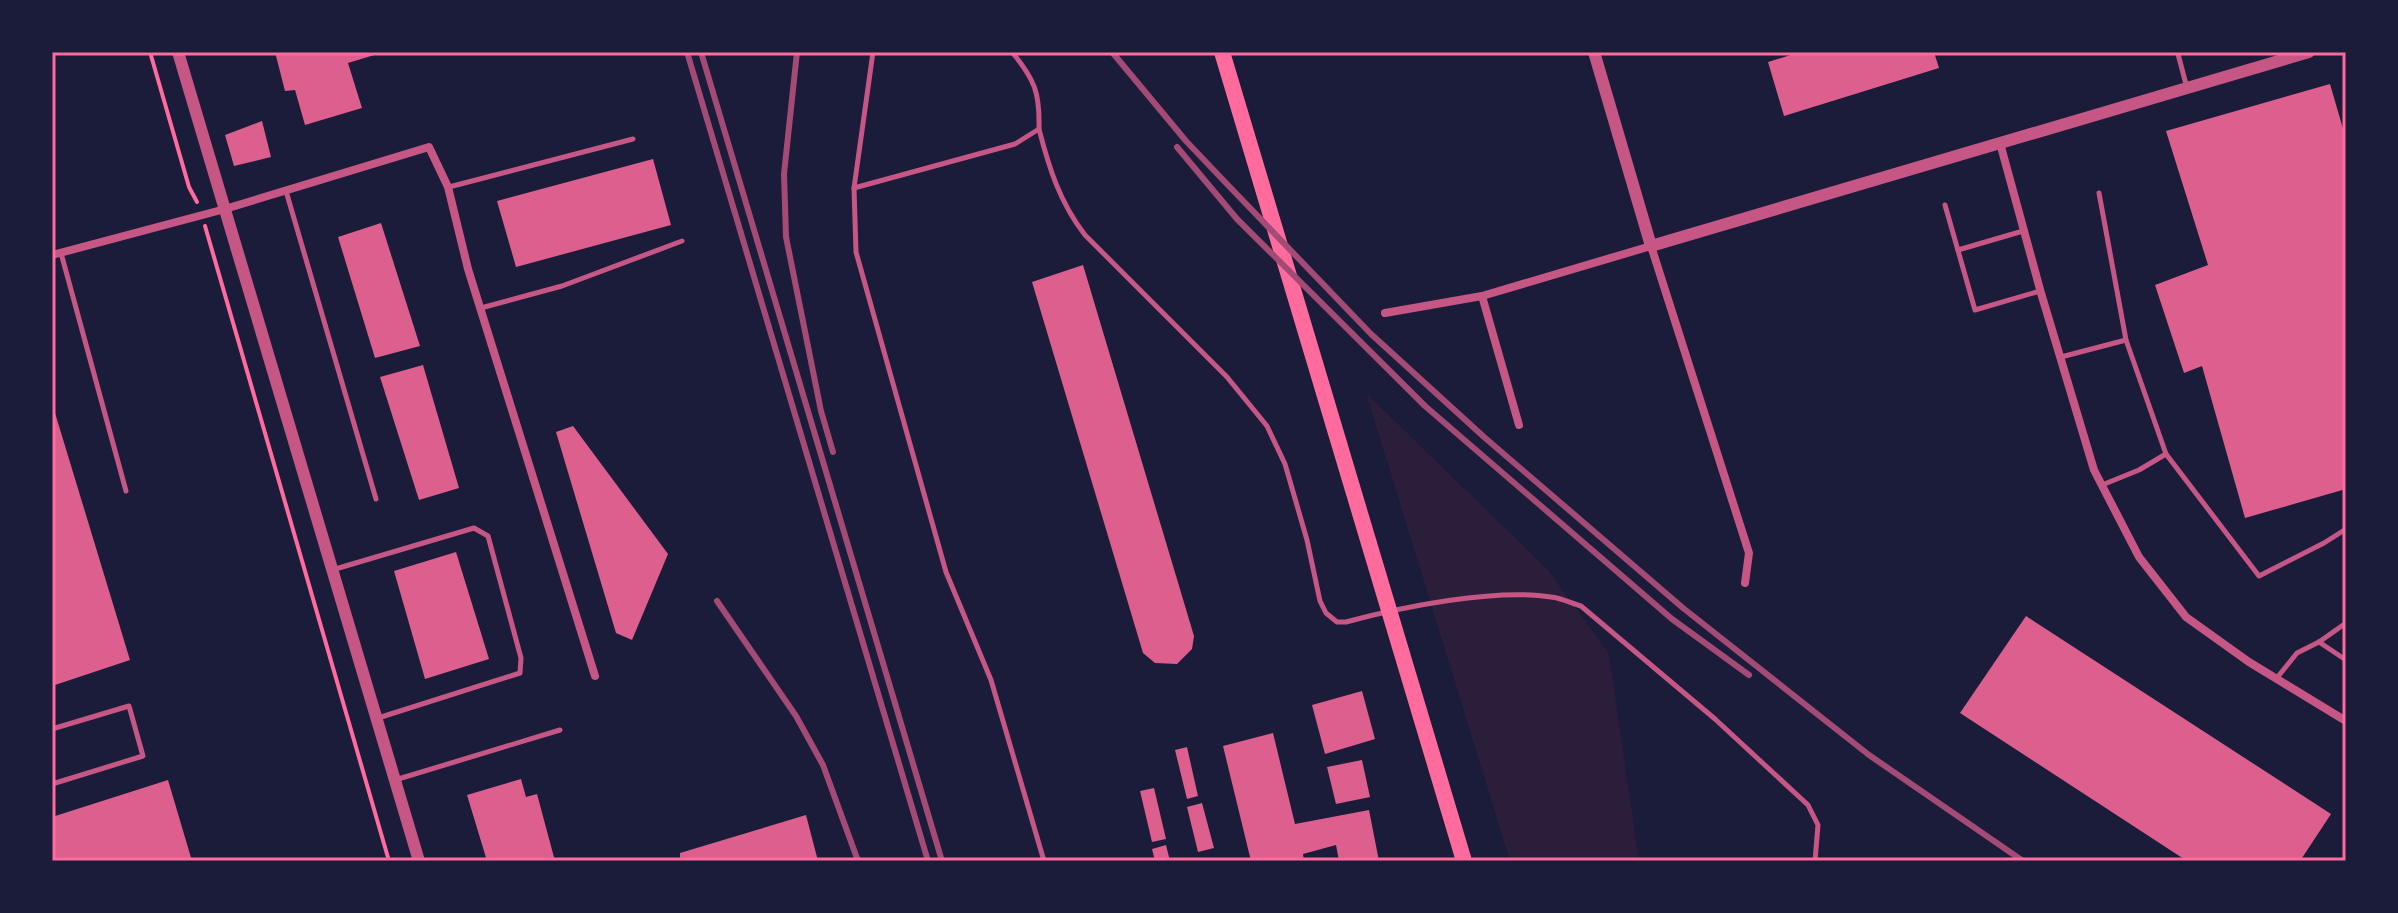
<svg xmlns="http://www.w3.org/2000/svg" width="2398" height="913" font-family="'Fira Sans Condensed',sans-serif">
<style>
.green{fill:#2a1e3b}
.building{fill:#dd5f8e}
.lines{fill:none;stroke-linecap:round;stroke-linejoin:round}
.path{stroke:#ff6b9d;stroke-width:4}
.service{stroke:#c65784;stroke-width:5}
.minor{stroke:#c65784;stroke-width:8}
.tertiary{stroke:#c65784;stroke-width:12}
.primary{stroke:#ff6b9d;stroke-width:16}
.rail{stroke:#a44b75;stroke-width:6}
.neatline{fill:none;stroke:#ff6b9d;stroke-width:3}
</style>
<rect width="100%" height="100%" fill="#1b1b3a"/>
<polygon class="green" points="1366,393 1548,570 1609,654 1639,861 1510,861"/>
<g class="building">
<polygon points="275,52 381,52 381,53 348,63 362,108 305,125 295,90 285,91"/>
<polygon points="1800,52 1934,52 1939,68 1784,116 1768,62"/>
<polygon points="2330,84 2346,139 2346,489 2245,518 2202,366 2184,373 2155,285 2208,265 2166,131"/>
<polygon points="262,121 271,157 234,166 225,135"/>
<polygon points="653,159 671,225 516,267 497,201"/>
<polygon points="381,223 420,346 375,358 338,237"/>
<polygon points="1083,265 1194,636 1192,649 1177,664 1155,663 1143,653 1032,282"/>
<polygon points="423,365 459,488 419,500 380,377"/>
<polygon points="52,403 130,660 52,686"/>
<polygon points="573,426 668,554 632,640 616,633 556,432"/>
<polygon points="456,552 489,659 425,679 394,571"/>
<polygon points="2026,616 2331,814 2300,861 2187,861 1960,713"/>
<polygon points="1362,691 1375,739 1325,754 1312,705"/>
<polygon points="1273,733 1295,824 1369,810 1379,861 1339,861 1336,845 1303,854 1304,861 1251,861 1223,746"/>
<polygon points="1187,747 1198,796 1187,799 1175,750"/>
<polygon points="1362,760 1370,797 1336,804 1327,767"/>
<polygon points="521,779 526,797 537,794 555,861 487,861 467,795"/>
<polygon points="168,780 192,861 52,861 52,817"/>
<polygon points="1154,788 1166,839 1152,842 1140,791"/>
<polygon points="1202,803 1214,848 1198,852 1187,807"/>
<polygon points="806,815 818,861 680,861 680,853"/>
<polygon points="1166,845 1170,861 1155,861 1152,849"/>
</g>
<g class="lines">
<g class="path">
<polyline points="150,52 189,187 197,202"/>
<polyline points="205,226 389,861"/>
</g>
<g class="service">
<polyline points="873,52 854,188 856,252 946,572 991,680 1044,861"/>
<polyline points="2178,54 2187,88"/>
<path d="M 1039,129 C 1049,168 1060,203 1085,235 L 1227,377 L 1267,426 L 1285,464 L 1307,540 L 1320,601 L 1326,613 L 1337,622 L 1346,622 C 1401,607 1496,588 1551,597 C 1561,598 1571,603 1581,606 L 1715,719 L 1808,805 L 1818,825 L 1815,861"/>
<polyline points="449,187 633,139"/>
<path d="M 854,188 L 1015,144 L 1039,129 C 1040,93 1035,80 1012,52"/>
<polyline points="286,191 376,499"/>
<polyline points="2099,193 2126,340 2166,454 2259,576 2324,543 2346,529"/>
<polyline points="1945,205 1975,310 2040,291"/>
<polyline points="1958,250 2023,231"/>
<polyline points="61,253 126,491"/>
<polyline points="481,308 562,286 682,241"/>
<polyline points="2061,357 2126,340"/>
<polyline points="2102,485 2139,470 2166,454"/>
<polyline points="332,570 474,528 488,536 521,658 520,673 378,718"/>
<polyline points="2319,642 2346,660"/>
<polyline points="2276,679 2297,653 2319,642 2346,623"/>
<polyline points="52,729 129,706 143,756 52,784"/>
<polyline points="395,780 560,730"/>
</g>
<g class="minor">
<polyline points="2000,143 2041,293 2094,470 2139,557 2186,617 2249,662 2346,721"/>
<polyline points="52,255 225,209 429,147 448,187 468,269 595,676"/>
<polyline points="1482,296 1519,425"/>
<polyline points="1385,313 1482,296 1651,246 1749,553 1745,583"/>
</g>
<g class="tertiary">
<polyline points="178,52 419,861"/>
<polyline points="1594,52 1651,246 2309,52"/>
</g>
<polyline class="primary" points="1222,52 1464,861"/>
<g class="rail">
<polyline points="687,52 928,861"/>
<polyline points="701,52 942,861"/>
<polyline points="797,52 784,174 786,237 821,411 833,452"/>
<polyline points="1112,52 1186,141 1225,182 1371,334 1484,437 1683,608 1869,755 2023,861"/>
<polyline points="1177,147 1237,219 1425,406 1672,619 1749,675"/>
<polyline points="717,601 796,716 823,765 858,861"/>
</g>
</g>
<rect width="2398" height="913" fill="none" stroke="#1b1b3a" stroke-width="108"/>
<rect x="54" y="54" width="2290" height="805" class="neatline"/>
</svg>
